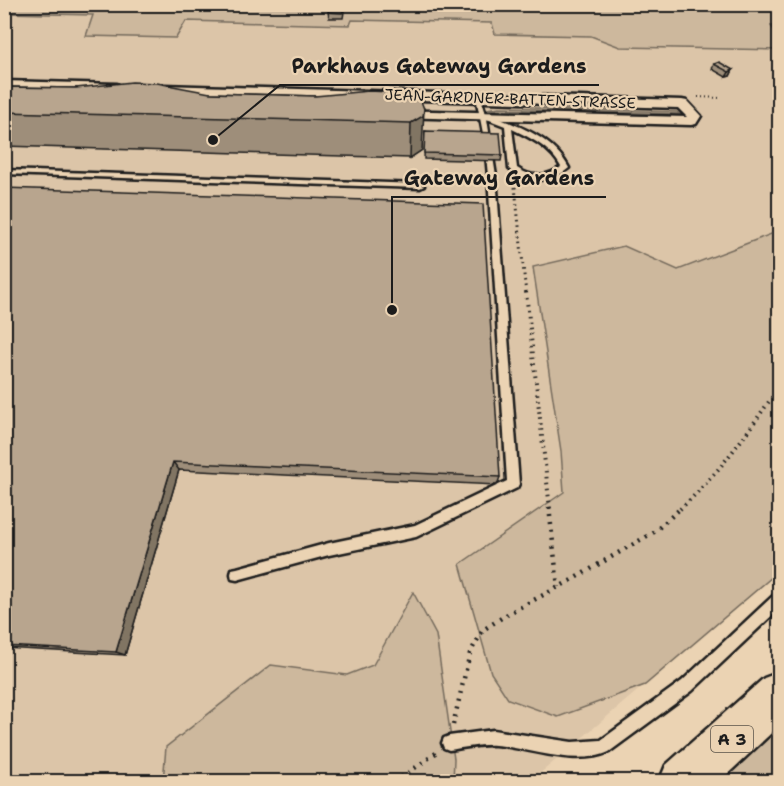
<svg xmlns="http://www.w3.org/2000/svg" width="784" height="786" font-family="'Shantell Sans',sans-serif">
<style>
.built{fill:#dcc5a8}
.green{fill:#cdb89d;stroke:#746a5c;stroke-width:1.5}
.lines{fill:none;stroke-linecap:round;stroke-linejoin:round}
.lane-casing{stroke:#1c1c1c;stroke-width:5}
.street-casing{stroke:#1c1c1c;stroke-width:5}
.highway-casing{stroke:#1c1c1c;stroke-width:5}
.path-far3{stroke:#1c1c1c;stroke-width:2;stroke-dasharray:1 3;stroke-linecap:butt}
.path-far2{stroke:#1c1c1c;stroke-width:3;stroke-dasharray:1.5 4;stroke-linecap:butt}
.path-far1{stroke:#1c1c1c;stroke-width:4;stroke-dasharray:1.5 4.5;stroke-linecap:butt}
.path{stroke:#1c1c1c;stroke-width:4.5;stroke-dasharray:2 6;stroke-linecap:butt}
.lane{fill:#ebd3b3;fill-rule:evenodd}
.street{fill:#ebd3b3;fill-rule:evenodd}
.highway{fill:#ebd3b3;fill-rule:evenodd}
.wall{fill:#9e8e7a;stroke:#1c1c1c;stroke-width:1.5}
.shaded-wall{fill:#817463;stroke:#1c1c1c;stroke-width:1.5}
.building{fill:#b8a58e;stroke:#1c1c1c;stroke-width:1.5}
.labels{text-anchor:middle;stroke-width:4.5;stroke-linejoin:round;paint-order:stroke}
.far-street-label{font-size:15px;fill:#1c1c1c;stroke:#ebd3b3}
.shield{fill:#ebd3b3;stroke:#5a5349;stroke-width:1.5}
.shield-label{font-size:16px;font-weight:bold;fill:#1c1c1c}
.leader{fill:none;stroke:#1c1c1c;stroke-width:2}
.callout-dot{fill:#1c1c1c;stroke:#ebd3b3;stroke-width:2}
.callout-label{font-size:20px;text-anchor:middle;font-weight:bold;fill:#1c1c1c;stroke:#ebd3b3;stroke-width:4.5;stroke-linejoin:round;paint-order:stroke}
</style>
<rect width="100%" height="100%" fill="#ebd3b3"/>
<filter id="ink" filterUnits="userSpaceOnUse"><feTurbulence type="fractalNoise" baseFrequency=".0167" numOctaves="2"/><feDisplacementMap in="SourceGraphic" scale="12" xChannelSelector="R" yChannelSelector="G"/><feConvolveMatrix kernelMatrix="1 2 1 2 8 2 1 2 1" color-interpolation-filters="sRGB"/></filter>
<g filter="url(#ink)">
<polygon class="built" points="5,13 94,15 86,35 186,21 350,25 351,20 493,23 495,34 591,36 620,47 779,50 779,571 531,781 5,782"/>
<g class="green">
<polygon points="5,4 779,4 779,26 771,26 779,37 780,50 620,47 591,36 495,34 492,23 352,20 350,25 186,21 176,38 86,36 93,15 5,13"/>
<polygon points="499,107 677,112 680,114 487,109"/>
<polygon points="779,231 779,571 645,685 558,717 508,699 491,673 460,564 564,492 561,451 533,267 624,246 678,270"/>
<polygon points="413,592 436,635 454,759 453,781 163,782 166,747 271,665 347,675 373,665"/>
<polygon points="779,717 779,781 710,782"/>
</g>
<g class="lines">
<g class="lane-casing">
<g id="lane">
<path d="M 476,97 L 481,98 L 486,114 C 517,125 553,137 569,168 C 552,183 526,185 509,169 L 505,126 L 487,119 L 496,176 L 519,484 L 517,488 L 416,537 L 329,555 L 237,580 L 232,579 L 231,574 L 232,569 L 237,568 L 329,543 L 415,525 L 507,481 L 488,176 L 485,144 ZM 512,129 C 531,138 551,148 561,167 C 547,177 531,178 517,168 Z"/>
<polygon points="4,170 420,184 424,186 420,188 4,174"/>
<path d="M 780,593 L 780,608 L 692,691 L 609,752 C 575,767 530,748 495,745 C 480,744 464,748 449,750 L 444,748 L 442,743 L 444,738 L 449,736 L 493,730 L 572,742 L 601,740 L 682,681 L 775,594 Z"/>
</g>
</g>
<g class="street-casing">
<g id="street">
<polygon points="4,81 117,84 124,88 117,92 4,89"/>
<polygon points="163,85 682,100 687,101 701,116 696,124 691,125 395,117 390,116 388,113 390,110 687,117 678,108 158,92 156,89"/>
</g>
</g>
<g class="highway-casing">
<polygon id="highway" points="780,672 780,725 719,782 659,782 666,765 764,678"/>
</g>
<polyline class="path-far3" points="698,97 721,98"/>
<polyline class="path-far2" points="515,187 526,294"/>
<g class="path-far1">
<polyline points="526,292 550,509"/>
<path d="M 680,509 C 720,473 749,430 780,386"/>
</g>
<g class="path">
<polyline points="549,507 558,587"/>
<polyline points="453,725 470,653 483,630 509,613 570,581 654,532 682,507"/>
<polyline points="395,782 436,753"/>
</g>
<use href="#lane" class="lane"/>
<use href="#street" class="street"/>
<use href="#highway" class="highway"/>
</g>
<g class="wall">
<polygon points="344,7 344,12 343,18 329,18 328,12"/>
<polygon points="714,64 733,70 730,76 726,77 712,69"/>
<polygon points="4,87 76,88 210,93 315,96 412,96 422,150 410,158 4,146"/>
<polygon points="425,131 502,155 501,161 424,159"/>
<polygon points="4,188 500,477 497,485 179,470 125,655 4,648"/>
</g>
<g class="shaded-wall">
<polygon points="733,70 730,76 726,77 729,72"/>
<polygon points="424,109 422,150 410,158 411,123"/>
<polygon points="173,462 179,470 125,655 116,652"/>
</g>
<g class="building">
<polygon points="330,7 344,7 342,13 328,12"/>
<polygon points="719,62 733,70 729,72 714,64"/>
<polygon points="132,82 157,83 210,93 315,96 369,91 392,92 412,96 421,101 424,109 423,116 411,123 4,112 4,87 76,88"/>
<polygon points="425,131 500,133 502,155 424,153"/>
<polygon points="4,188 483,204 500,477 173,462 116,652 4,646"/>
</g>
</g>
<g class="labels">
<g class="far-street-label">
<text transform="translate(510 99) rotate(2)" y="5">JEAN-GARDNER-BATTEN-STRASSE</text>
</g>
<rect class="shield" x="711" y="726" width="42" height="26" rx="4.5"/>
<g class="shield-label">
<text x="732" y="745">A 3</text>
</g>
</g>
<path class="leader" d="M213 140L280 85H599M392 310L392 197H606"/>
<g class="callout-dot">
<circle cx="213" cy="140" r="6"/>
<circle cx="392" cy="310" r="6"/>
</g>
<g class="callout-label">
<text x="439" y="73">Parkhaus Gateway Gardens</text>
<text x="499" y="185">Gateway Gardens</text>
</g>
<rect width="784" height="786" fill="none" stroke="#ebd3b3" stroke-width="24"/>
<rect x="12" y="12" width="760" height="762" fill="none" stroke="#1c1c1c" stroke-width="2" filter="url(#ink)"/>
</svg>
